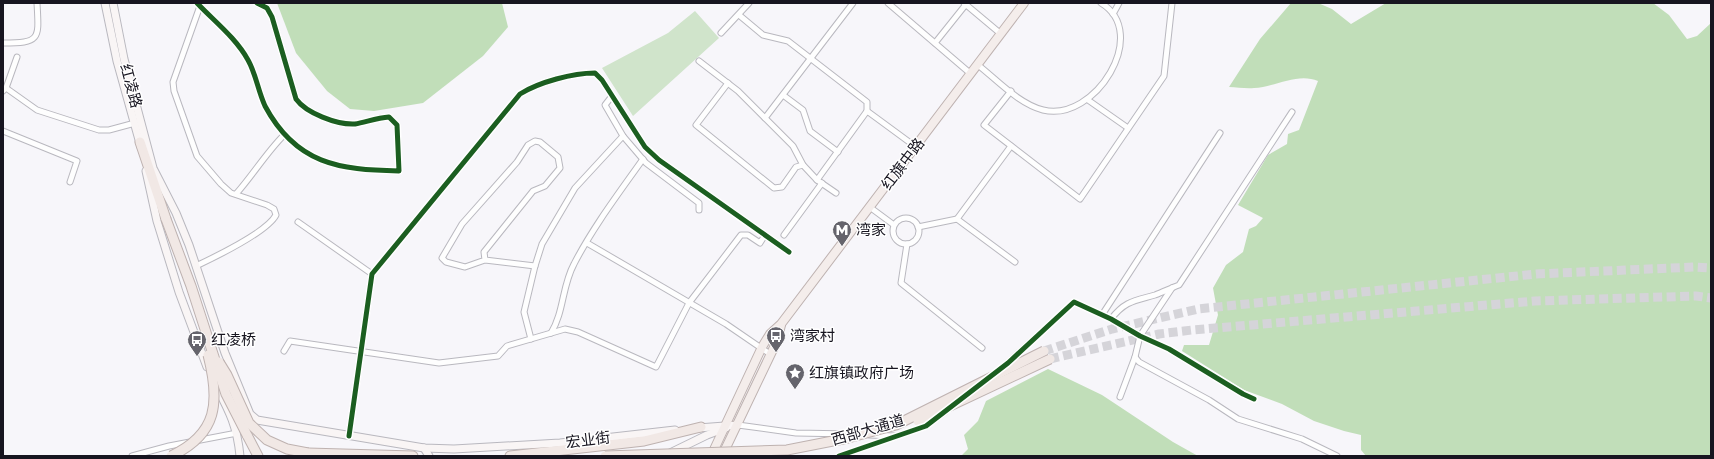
<svg xmlns="http://www.w3.org/2000/svg" width="1714" height="459" font-family="'PT Sans Narrow','Noto Sans SC',sans-serif">
<style>
.green{fill:#d0e4cb}
.forest{fill:#c1deb9}
.lines{fill:none;stroke-linecap:round;stroke-linejoin:round}
.trunk-tunnel{stroke:#d5d4d9;stroke-width:9;stroke-dasharray:9 4.5;stroke-linecap:butt}
.minor-casing{stroke:#b9b8bf;stroke-width:7}
.secondary-casing{stroke:#b9b8bf;stroke-width:9}
.primary-casing{stroke:#beb2b0;stroke-width:10}
.trunk-casing{stroke:#beb2b0;stroke-width:11}
.minor{stroke:#fefefe;stroke-width:5}
.secondary{stroke:#f9f5f5;stroke-width:7}
.primary{stroke:#f4edeb;stroke-width:8}
.trunk{stroke:#f1e8e5;stroke-width:9}
.trunk-bridge-casing{stroke:#beb2b0;stroke-width:11;stroke-linecap:butt}
.trunk-bridge{stroke:#f1e8e5;stroke-width:9}
.cycleway-casing{stroke:#fff;stroke-width:8}
.cycleway{stroke:#1b5e20;stroke-width:5}
.labels{text-anchor:middle;stroke-width:3;stroke-linejoin:round;paint-order:stroke}
.street-label{font-size:15px;fill:#171520;stroke:#fff}
.poi-label{font-size:15px;fill:#171520;stroke:#fff;text-anchor:start}
</style>
<rect width="100%" height="100%" fill="#f7f6fa"/>
<polygon class="green" points="695,11 719,38 633,116 602,68 668,33"/>
<g class="forest">
<polygon points="277,3 502,3 508,27 483,56 423,103 374,111 350,109 327,91 296,53"/>
<path d="M 1291,3 L 1318,3 L 1332,9 L 1351,24 L 1386,3 L 1653,3 L 1669,15 L 1687,39 L 1697,36 L 1711,23 L 1711,456 L 1366,456 L 1361,450 L 1361,435 L 1344,431 L 1314,421 L 1282,404 L 1244,390 L 1182,351 L 1184,345 L 1209,345 L 1218,315 L 1213,288 L 1226,265 L 1243,252 L 1249,229 L 1256,226 L 1263,218 L 1238,205 L 1268,155 L 1287,144 L 1288,134 L 1299,130 L 1318,81 C 1298,72 1275,87 1254,88 C 1246,89 1237,87 1229,87 L 1260,39 Z"/>
<polygon points="1048,369 1102,395 1173,442 1198,456 961,456 968,449 964,435 978,421 986,401"/>
</g>
<g class="lines">
<g class="trunk-tunnel">
<polyline points="1044,351 1112,329 1198,309 1536,274 1695,267 1711,268"/>
<polyline points="1050,359 1159,334 1192,330 1535,301 1696,296 1711,298"/>
</g>
<g class="minor-casing">
<g id="minor">
<path d="M 197,3 C 214,21 236,38 248,60 C 256,74 258,91 265,106 C 296,164 339,170 399,171 L 397,125 L 389,117 C 377,118 366,122 355,124 C 337,125 306,113 296,99 L 272,17 L 267,8 L 257,3"/>
<polyline points="888,3 971,74"/>
<polyline points="964,3 1001,34"/>
<polyline points="1113,14 1119,3"/>
<polyline points="739,15 763,35 788,41 867,102 867,111"/>
<polyline points="721,33 749,3"/>
<path d="M 3,43 C 41,43 39,39 37,3"/>
<polyline points="935,43 967,3"/>
<polyline points="699,61 738,91 793,146 803,165 817,180"/>
<path d="M 978,65 C 997,80 1019,104 1043,110 C 1095,123 1151,33 1101,3"/>
<polyline points="728,83 696,125 774,188 782,187 796,167 803,165"/>
<polyline points="6,88 37,110 99,130 109,130 135,123"/>
<polyline points="3,91 6,88 17,57"/>
<polyline points="1011,91 984,125 1080,199 1164,76 1172,3"/>
<polyline points="783,95 803,110 810,131 838,152"/>
<polyline points="612,96 605,105 623,136 646,163 699,203 699,210"/>
<polyline points="1088,100 1128,128"/>
<polyline points="765,118 853,3"/>
<polyline points="3,131 77,161 70,182"/>
<polyline points="836,193 817,180 867,111 916,147"/>
<path d="M 236,194 C 253,175 266,153 284,135"/>
<polyline points="871,208 894,225"/>
<circle cx="906" cy="231" r="13"/>
<polyline points="957,219 1011,146"/>
<polyline points="298,222 372,274"/>
<polyline points="918,227 957,219 1015,262"/>
<polyline points="784,235 822,183"/>
<polyline points="587,243 726,324 770,354"/>
<polyline points="907,244 901,283 982,348"/>
<polyline points="485,260 484,252 533,191 545,186 560,168 558,157 540,142 535,141 528,145 517,162 462,224 442,258 446,262 465,267 485,260 535,266"/>
<path d="M 196,266 C 215,257 267,232 276,215 L 274,209 L 267,205 L 231,193 L 221,184 L 197,156 L 174,91 L 173,82 L 200,6"/>
<polyline points="1172,288 1140,336 1135,357 1139,362 1209,400 1238,419 1302,439 1337,456"/>
<polyline points="1102,315 1220,133"/>
<path d="M 1111,319 C 1125,301 1134,301 1155,295 C 1163,292 1171,288 1179,285 L 1292,112"/>
<path d="M 551,333 C 564,312 562,286 574,264 C 593,227 619,193 643,159"/>
<polyline points="531,339 524,312 535,266 542,244 575,188 623,136"/>
<polyline points="284,351 290,341 439,363 498,356 507,346 565,329 578,332 656,367 689,303 741,235 748,235 760,243 765,235"/>
<polyline points="1002,368 1074,302 1111,319 1140,336 1169,349 1243,394 1254,399"/>
<polyline points="1120,397 1135,357"/>
<polyline points="738,425 796,433 851,434"/>
<polyline points="869,435 895,436"/>
<path d="M 349,436 L 372,274 L 520,94 C 539,82 573,73 595,73 L 602,80 L 645,147 L 659,160 L 789,252"/>
<polyline points="132,456 169,446 237,433"/>
<polyline points="839,456 926,426 945,412"/>
</g>
</g>
<g class="secondary-casing">
<g id="secondary">
<polyline points="105,3 117,61 141,147"/>
<polyline points="113,3 124,59 153,168 176,213 189,245 225,353 250,414 257,420 424,448 454,449 560,443 675,430"/>
<polyline points="146,171 157,221 179,292 207,367"/>
<path d="M 214,382 C 228,409 237,424 240,456"/>
<polyline points="698,428 738,425"/>
<polyline points="424,448 429,456"/>
<polyline points="668,454 707,435 726,428"/>
</g>
</g>
<g class="primary-casing">
<g id="primary">
<polyline points="711,456 762,347 770,334 781,324 1024,3"/>
<polyline points="722,456 777,341 781,325"/>
</g>
</g>
<g class="trunk-casing">
<g id="trunk">
<polyline points="140,142 166,219"/>
<polyline points="247,435 258,456"/>
<polyline points="308,453 413,456"/>
<polyline points="510,456 644,441 701,427"/>
</g>
</g>
<use href="#minor" class="minor"/>
<use href="#secondary" class="secondary"/>
<use href="#primary" class="primary"/>
<use href="#trunk" class="trunk"/>
<g class="trunk-bridge-casing">
<g id="trunk-bridge">
<polyline points="166,219 191,286 226,394 247,435"/>
<polyline points="219,362 227,375 249,423 267,440 287,449 308,453"/>
<polyline points="918,421 1050,359"/>
<path d="M 171,456 C 218,434 220,402 208,355"/>
<polyline points="605,456 787,450 848,438 896,425 1044,351"/>
</g>
</g>
<use href="#trunk-bridge" class="trunk-bridge"/>
<g class="cycleway-casing">
<g id="cycleway">
<path d="M 197,3 C 214,21 236,38 248,60 C 256,74 258,91 265,106 C 296,164 339,170 399,171 L 397,125 L 389,117 C 377,118 366,122 355,124 C 337,125 306,113 296,99 L 272,17 L 267,8 L 257,3"/>
<path d="M 349,436 L 372,274 L 520,94 C 539,82 573,73 595,73 L 602,80 L 645,147 L 659,160 L 789,252"/>
<polyline points="839,456 926,426 1008,363 1074,302 1111,319 1140,336 1169,349 1243,394 1254,399"/>
</g>
</g>
<use href="#cycleway" class="cycleway"/>
</g>
<defs>
<g id="metro-pin" transform="scale(1)"><path d="M0 17L-7.5 6A9.5 9.5 0 1 1 7.5 6Z" fill="#65646c" stroke="#fff"/><path d="M-5.5 5V-5H-3L0 0L3-5H5.5V5H3V-.5L0 4L-3-.5V5Z" fill="#fff"/></g>
<g id="bus-pin" transform="scale(1)"><path d="M0 17L-7.5 6A9.5 9.5 0 1 1 7.5 6Z" fill="#65646c" stroke="#fff"/><path d="M-5-6H5V4H4V6H2V4H-2V6H-4V4H-5ZM-3.5-4V0h7V-4ZM-3.5 1.2v1.5H-2V1.2ZM2 1.2v1.5H3.5V1.2Z" fill="#fff"/></g>
<g id="sight-pin" transform="scale(1)"><path d="M0 17L-7.5 6A9.5 9.5 0 1 1 7.5 6Z" fill="#65646c" stroke="#fff"/><path d="M0-6L1.8-2.2L6-1.7L2.9 1.2L3.7 5.4L0 3.3L-3.7 5.4L-2.9 1.2L-6-1.7L-1.8-2.2Z" fill="#fff"/></g>
</defs>
<g fill-rule="evenodd">
<use href="#metro-pin" x="842" y="230"/>
<use href="#bus-pin" x="776" y="336"/>
<use href="#bus-pin" x="197" y="340"/>
<use href="#sight-pin" x="795" y="373"/>
</g>
<g class="labels">
<g class="street-label">
<text transform="translate(131 86) rotate(75)" y="5">红凌路</text>
<text transform="translate(903 164) rotate(-53)" y="5">红旗中路</text>
<text transform="translate(868 430) rotate(-16)" y="5">西部大通道</text>
<text transform="translate(588 440) rotate(-7)" y="5">宏业街</text>
</g>
<g class="poi-label">
<text x="856" y="235">湾家</text>
<text x="790" y="341">湾家村</text>
<text x="211" y="345">红凌桥</text>
<text x="809" y="378">红旗镇政府广场</text>
</g>
</g>
<rect width="1714" height="459" fill="none" stroke="#171520" stroke-width="8"/>
</svg>
